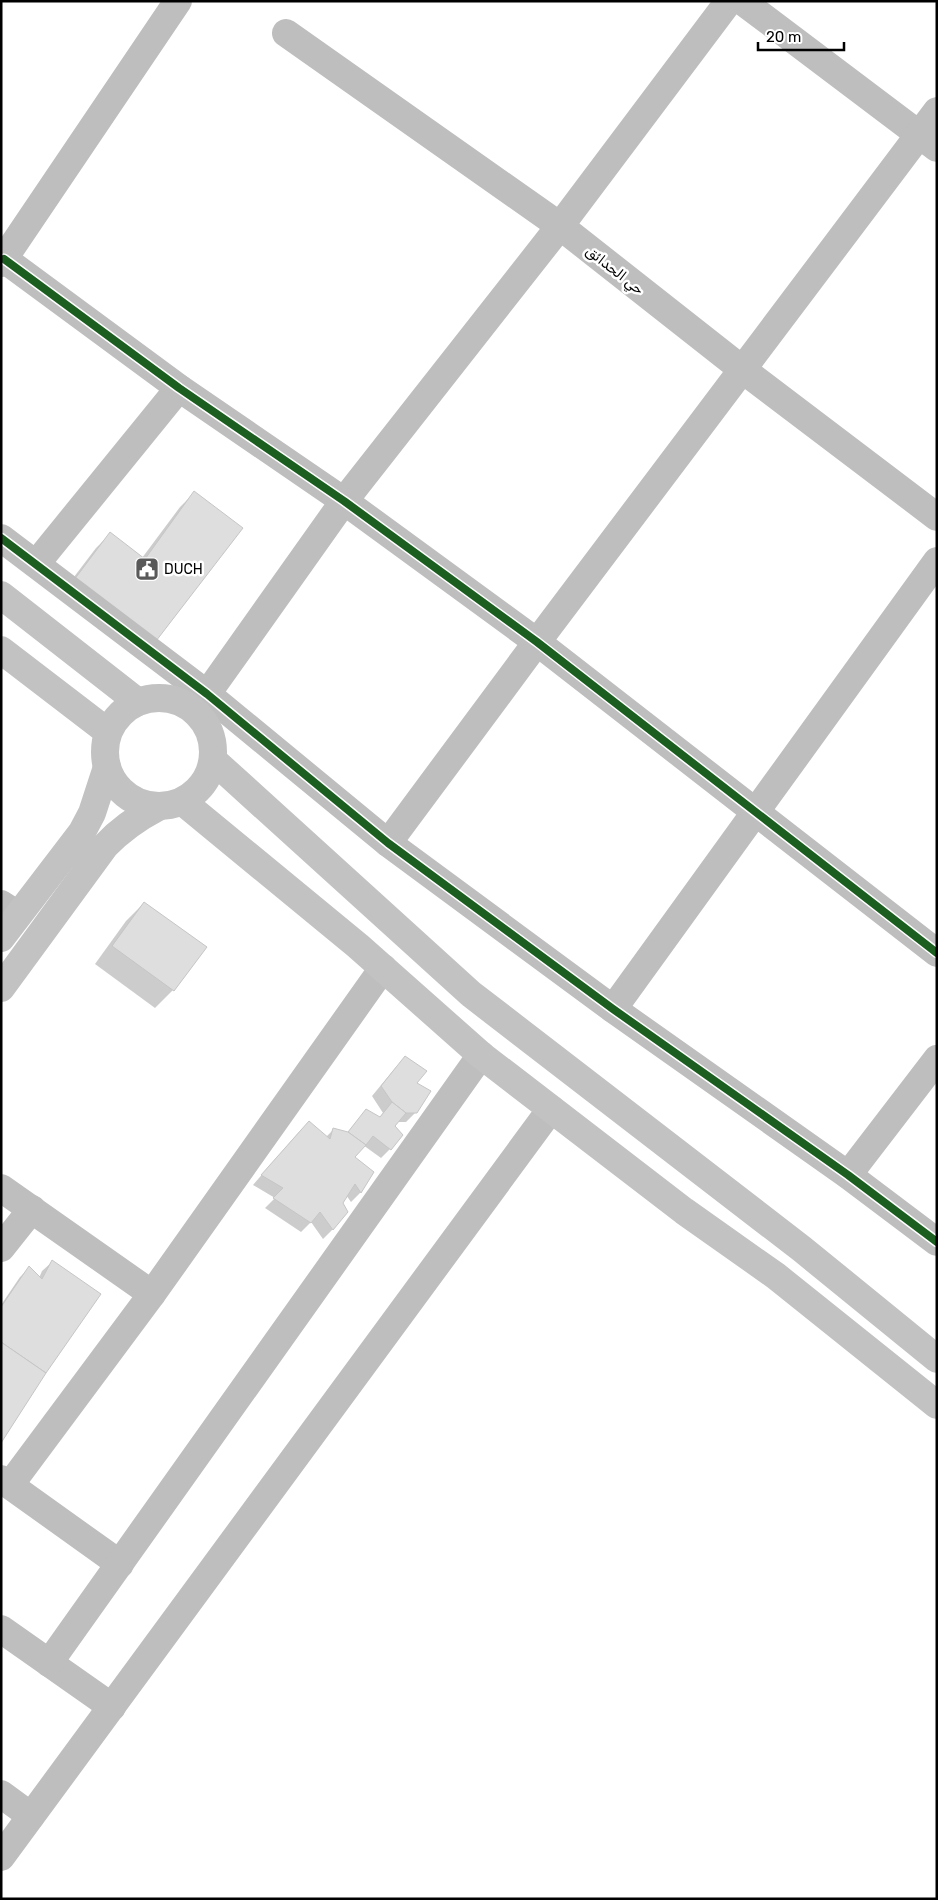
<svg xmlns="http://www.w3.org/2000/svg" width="938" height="1900" font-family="Rubik,Cairo,sans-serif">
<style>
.shadow{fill:#0003}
.building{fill:#dedede;stroke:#c6c6c6}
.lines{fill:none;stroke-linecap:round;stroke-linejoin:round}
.street{stroke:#bebebe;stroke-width:28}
.secondary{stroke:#c2c2c2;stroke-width:28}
.cycleway-casing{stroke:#fff;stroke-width:11}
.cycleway{stroke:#1b5e20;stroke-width:8}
.labels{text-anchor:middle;stroke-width:5;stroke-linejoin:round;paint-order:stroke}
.street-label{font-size:14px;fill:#000;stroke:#fff}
.poi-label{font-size:14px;fill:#000;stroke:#fff;text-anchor:start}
</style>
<rect width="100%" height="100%" fill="#fff"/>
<g class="shadow">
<polygon points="194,493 241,529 61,594 96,548 110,534 142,558 180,507"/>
<polygon points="144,903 173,990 155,1008 95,964 126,921"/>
<polygon points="396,1067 415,1084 416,1112 406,1122 397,1122 393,1127 390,1149 381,1158 363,1145 353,1158 373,1172 360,1193 351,1202 346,1195 342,1203 347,1212 332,1230 323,1239 311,1222 301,1232 265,1208 275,1198 253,1185 299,1132 326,1137 334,1129 347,1133 366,1111 379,1118 383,1113 372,1096"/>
<polygon points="52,1262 45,1373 1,1441 1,1305 20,1277 29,1268 39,1278 42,1271"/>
</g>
<g class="building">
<polygon points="194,491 243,528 156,641 74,580 110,532 145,559"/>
<polygon points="144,902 207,947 174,991 112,946"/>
<polygon points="405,1056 427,1071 417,1083 431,1091 417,1113 406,1113 392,1102 381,1086"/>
<polygon points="392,1102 406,1113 395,1126 403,1135 391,1150 373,1136 366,1145 348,1132 366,1109 380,1117"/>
<polygon points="309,1121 330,1139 333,1128 348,1132 366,1145 355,1157 374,1172 361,1193 355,1184 343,1203 348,1212 333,1230 320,1212 311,1223 273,1198 283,1188 261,1175"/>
<polygon points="52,1260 101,1294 46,1373 1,1342 1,1307 29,1266 42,1279"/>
<polygon points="1,1342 46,1373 1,1443"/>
</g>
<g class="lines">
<g class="street">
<polyline points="742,1 937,148"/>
<polyline points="286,33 560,226 743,370 937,517"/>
<polyline points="4,259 179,388 344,501 537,642 937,953"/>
<polyline points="1,263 178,1"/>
<polyline points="1,538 207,694 388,843 613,1009 848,1175 937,1242"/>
<polyline points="36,564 179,388"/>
<polyline points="197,713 207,694 344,501 560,226 729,1"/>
<polyline points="388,843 537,642 937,111"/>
<polyline points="1,904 18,915"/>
<polyline points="613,1009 937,561"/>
<polyline points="848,1175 937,1059"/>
<polyline points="1,1188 152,1294"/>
<polyline points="1,1248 32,1209"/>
<polyline points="1,1479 120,1564"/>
<polyline points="10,1485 152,1294 383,968"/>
<polyline points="1,1629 112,1707"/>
<polyline points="49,1663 481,1055"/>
<polyline points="1,1794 31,1816"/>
<polyline points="1,1857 551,1109"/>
</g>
<g class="secondary">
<polyline points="1,595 138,702"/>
<polyline points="1,650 108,732"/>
<circle cx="159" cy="752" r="54"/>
<polyline points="213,760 471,994 802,1249 937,1359"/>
<polyline points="183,802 358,946 481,1055 684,1211 776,1276 937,1405"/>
<polyline points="1,938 82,832 92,813 107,767"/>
<path d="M 1,988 L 105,846 C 121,829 137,818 158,807"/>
</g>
<g class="cycleway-casing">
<g id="cycleway">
<polyline points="4,259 179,388 344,501 537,642 937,953"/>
<polyline points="1,538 207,694 388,843 613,1009 848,1175 937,1242"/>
</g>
</g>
<use href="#cycleway" class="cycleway"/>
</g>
<defs>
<g id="civic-square" transform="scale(1.25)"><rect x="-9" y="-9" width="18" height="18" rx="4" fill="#595959" stroke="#fff"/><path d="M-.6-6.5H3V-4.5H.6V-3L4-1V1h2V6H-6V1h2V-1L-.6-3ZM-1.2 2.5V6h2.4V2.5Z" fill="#fff"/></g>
</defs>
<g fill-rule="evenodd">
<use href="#civic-square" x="147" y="569"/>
</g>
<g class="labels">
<g class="street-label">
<text transform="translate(615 270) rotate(38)" y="5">حي الحدائق</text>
</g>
<g class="poi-label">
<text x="164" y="574">DUCH</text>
</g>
</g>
<rect width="938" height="1900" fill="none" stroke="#000000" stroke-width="5"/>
<path d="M758 42v8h86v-8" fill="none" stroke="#000000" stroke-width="2.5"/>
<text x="766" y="42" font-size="15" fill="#000000" stroke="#ffffff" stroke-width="4" paint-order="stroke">20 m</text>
</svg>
